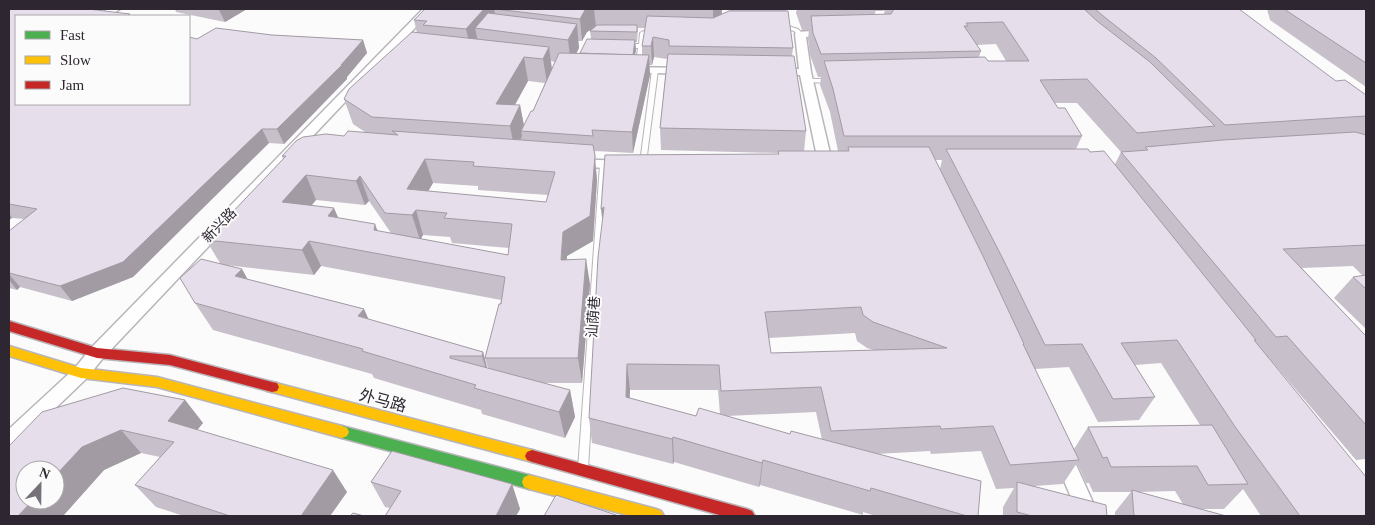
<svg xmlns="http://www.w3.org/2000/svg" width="1375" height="525" font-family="'Times New Roman','Noto Sans SC',serif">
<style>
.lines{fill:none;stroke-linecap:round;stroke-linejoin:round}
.lane-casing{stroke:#b8b5ba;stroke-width:2}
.street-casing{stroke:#b8b5ba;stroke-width:3}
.fast-casing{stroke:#b8b5ba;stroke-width:3}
.slow-casing{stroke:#b8b5ba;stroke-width:3}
.jam-casing{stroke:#b8b5ba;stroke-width:3}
.lane{fill:#fefefe;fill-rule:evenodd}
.street{fill:#fefefe;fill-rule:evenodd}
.fast{fill:#4caf50;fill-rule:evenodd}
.slow{fill:#ffc107;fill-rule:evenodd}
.jam{fill:#c62828;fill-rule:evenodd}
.wall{fill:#c7bfca;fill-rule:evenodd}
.shaded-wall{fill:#a29ba4}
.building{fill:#e7deeb;stroke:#a29ba4;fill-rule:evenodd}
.labels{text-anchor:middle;stroke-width:4;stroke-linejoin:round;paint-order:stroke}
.street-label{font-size:14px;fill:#2e2732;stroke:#fbfbfb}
.near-street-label{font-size:16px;fill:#2e2732;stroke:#fbfbfb}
</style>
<rect width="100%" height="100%" fill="#fbfbfb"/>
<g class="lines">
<g class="lane-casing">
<g id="lane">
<polygon points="782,24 798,29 803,34 798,35 794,31 780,27 780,25"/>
<polygon points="643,31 646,33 642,63 639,65 636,63 638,48 625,48 622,46 625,44 639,44 640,33"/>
<polygon points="655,68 658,70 646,163 643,165 640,163 652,70"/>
<polygon points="808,79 831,79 834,81 831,83 806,82 805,81"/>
<polygon points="603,163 606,165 588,469 586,472 583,473 580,472 578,469 600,165"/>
</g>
</g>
<g class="street-casing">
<g id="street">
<polygon points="108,9 120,9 109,16 97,16"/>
<polygon points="423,9 433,9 103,358 87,378 16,446 9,448 9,429 75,368 91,348"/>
<polygon points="903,10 907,11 907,15 880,17 887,30 882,33 877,30 869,14 874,11"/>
<polygon points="829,30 834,33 833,35 806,37 811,72 833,166 826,170 819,166 800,75 777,75 771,72 777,69 799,69 795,34 796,32"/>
<polygon points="629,67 686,68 692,71 686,74 625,72 623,70 625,68"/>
<polygon points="576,159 623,161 630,165 623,169 571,166 570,163 571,160"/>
<polygon points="1062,447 1069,449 1099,516 1079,516 1053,455 1055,449"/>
</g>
</g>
<g class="fast-casing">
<polygon id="fast" points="342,426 529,475 534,477 536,482 534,487 529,489 342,438 337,436 335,432 337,428"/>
</g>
<g class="slow-casing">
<g id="slow">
<polygon points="9,346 81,368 157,377 342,426 347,428 349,432 347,436 342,438 157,387 81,378 9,356"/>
<polygon points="272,382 532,450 537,452 539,456 537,460 532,462 272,392 267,391 265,387 267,383"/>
<polygon points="529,475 656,509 661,511 664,516 631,516 529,489 524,487 522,482 524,477"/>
</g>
</g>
<g class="jam-casing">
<g id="jam">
<polygon points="9,321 97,348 170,355 272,382 277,383 279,387 277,391 272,392 170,365 97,358 9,331"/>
<polygon points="532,450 747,509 752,511 755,516 723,516 532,462 527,460 525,456 527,452"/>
</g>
</g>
<use href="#lane" class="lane"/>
<use href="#street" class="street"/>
<use href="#fast" class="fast"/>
<use href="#slow" class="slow"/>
<use href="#jam" class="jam"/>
</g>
<g class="wall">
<polygon points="9,9 92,9 16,16 16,104 189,104 197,39 272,35 363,40 367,53 347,77 347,79 284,144 269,143 133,277 72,301 20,287 17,290 9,288 9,231 24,219 12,218 9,220"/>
<polygon points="175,9 247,9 225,22 176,12"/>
<path d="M 425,9 L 722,9 L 721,14 L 729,11 L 728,9 L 786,9 L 793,48 L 792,56 L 806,131 L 804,151 L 838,151 L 830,112 L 820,85 L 821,77 L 818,77 L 810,55 L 808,39 L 809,30 L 802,30 L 796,13 L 797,9 L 1239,9 L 1366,116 L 1366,329 L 1334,298 L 1353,277 L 1363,276 L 1353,266 L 1302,268 L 1366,336 L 1366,459 L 1356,460 L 1269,358 L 1366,516 L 1261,516 L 1243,489 L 1224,509 L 1201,509 L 1226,516 L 1115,516 L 1115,512 L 1131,492 L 1093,492 L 1089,483 L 1086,483 L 1077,463 L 1063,484 L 1034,486 L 1107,516 L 1003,516 L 1003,507 L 1014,488 L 996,489 L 981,451 L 931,454 L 930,451 L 876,454 L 978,516 L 876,516 L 863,512 L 863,515 L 760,485 L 759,487 L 674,462 L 673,464 L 592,443 L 589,418 L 778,154 L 778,153 L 661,150 L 660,128 L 667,59 L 654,57 L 652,65 L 649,65 L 650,75 L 633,153 L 595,151 L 597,180 L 593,241 L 567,256 L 567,260 L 590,284 L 582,383 L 542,383 L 570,390 L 575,417 L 565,438 L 482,414 L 481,410 L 374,378 L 372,374 L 213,330 L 195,303 L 220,263 L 206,240 L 283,159 L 282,156 L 344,136 L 365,132 L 353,124 L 344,99 L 417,33 L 414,20 ZM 876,9 L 885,9 L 884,14 L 875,14 ZM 638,28 L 645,28 L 642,46 L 642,55 L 635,55 L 636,50 L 635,42 L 637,42 ZM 592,29 L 590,31 L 591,39 L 580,53 L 576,53 L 579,48 L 578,41 L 582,41 L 587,32 ZM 996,44 L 1006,61 L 988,61 L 979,57 L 981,51 L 977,45 ZM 551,61 L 555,62 L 552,69 ZM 528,81 L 545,83 L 533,111 L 524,126 L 520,105 L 515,105 ZM 1055,103 L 1077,103 L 1121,152 L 1115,164 L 1090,152 L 1076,149 L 1082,136 L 1058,108 ZM 935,160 L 942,160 L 940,169 ZM 433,183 L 478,186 L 478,190 L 548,195 L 546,202 L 428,191 ZM 316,200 L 365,205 L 369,201 L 391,233 L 377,231 L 338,218 L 312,205 ZM 423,235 L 450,237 L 452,243 L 509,248 L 508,255 L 421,239 ZM 226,265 L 314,275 L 321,266 L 501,300 L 485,358 L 488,368 L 487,368 L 483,352 L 368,319 L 364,309 L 247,279 L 242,269 ZM 855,333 L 857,341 L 867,348 L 874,350 L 771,353 L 769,338 ZM 1161,363 L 1200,425 L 1088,427 L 1074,449 L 1035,369 L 1069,367 L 1098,422 L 1139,420 L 1155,397 L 1135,365 ZM 630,390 L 718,390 L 720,414 L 696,416 L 629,398 ZM 816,412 L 822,440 L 790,434 L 727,416 ZM 1175,491 L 1183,504 L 1138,492 Z"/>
<polygon points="1267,9 1366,9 1366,87 1270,20"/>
<polygon points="123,388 185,400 203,423 197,430 347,492 330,516 184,516 156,507 135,485 160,457 141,453 104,470 63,516 9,516"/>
<polygon points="371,482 512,484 520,509 516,516 385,516 390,508 385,507"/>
</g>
<g class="shaded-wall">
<polygon points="222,9 247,9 225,22 219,10"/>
<polygon points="484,9 494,9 497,21 475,28 478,42 471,51 466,29"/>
<polygon points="588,9 594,9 596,27 587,32 582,41 580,19 585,10"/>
<polygon points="713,9 722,9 721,25 713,29"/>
<polygon points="577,24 579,48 571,64 568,40"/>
<polygon points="653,37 654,57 652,65 651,46"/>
<polygon points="363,40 367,53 347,77 347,79 284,144 277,129 341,65"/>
<polygon points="635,40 636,50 633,65 632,55"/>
<polygon points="549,47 552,71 547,83 543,59"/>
<polygon points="649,55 650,75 633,153 632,132"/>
<polygon points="524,57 528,81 503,126 496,104"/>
<polygon points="520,105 525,131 521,131 522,136 515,152 510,126"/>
<polygon points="262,129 269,143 133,277 72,301 60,286"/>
<polygon points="593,145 597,180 593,241 567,256 565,285 561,260 563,232"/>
<polygon points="425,159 433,183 417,210 416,210 423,235 420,240 412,215 407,189"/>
<polygon points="306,175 316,200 294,226 282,202"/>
<polygon points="360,176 369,201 365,205 356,181"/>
<polygon points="604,207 604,235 601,209"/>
<polygon points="334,208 345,233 328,216"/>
<polygon points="9,213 12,218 9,220"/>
<polygon points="375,224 384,248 374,230"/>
<polygon points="309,241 321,266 314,275 302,250"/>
<polygon points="586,259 590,284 582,383 578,358"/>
<polygon points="242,269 257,296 235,276"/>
<polygon points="9,274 20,287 17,290 9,280"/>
<polygon points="364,309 376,336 358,316"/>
<polygon points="483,352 490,379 490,383 482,356"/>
<polygon points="627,364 630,390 629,423 626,397"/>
<polygon points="9,372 10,373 9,398"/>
<polygon points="570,390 575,417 565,438 559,412"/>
<polygon points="185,400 203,423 186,444 168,421"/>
<polygon points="121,430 141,453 104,470 63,516 18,516 33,500 55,500 55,476 82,447"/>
<polygon points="673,437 674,462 673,464 672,439"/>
<polygon points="763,460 760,485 759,487 762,463"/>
<polygon points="333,470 347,492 330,516 301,516"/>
<polygon points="512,484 520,509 516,516 496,516"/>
</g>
<g class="building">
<polygon points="9,9 88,9 130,14 127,16 16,16 16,104 189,104 189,37 197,39 216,28 272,35 363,40 341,65 342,65 277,129 262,129 123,262 60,286 9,273 9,231 37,209 9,204"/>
<polygon points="425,9 484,9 466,29 423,25 427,21 414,20"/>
<polygon points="495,9 588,9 585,10 580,19"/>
<polygon points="894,9 1084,9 1097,21 1150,62 1215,126 1137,133 1087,79 1040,80 1058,108 1065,108 1082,136 844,136 833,89 824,61 985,57 988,61 1029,61 1003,22 966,23 968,26 964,26 981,51 821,54 813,33 811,16 891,14"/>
<polygon points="1095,9 1239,9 1336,81 1345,80 1366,95 1366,116 1225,125 1156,58 1102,15"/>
<polygon points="1284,9 1366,9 1366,63"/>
<polygon points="729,11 788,11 793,48 669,46 669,40 653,37 651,46 642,46 647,16 713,18"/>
<polygon points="488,13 577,24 568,40 475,28"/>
<polygon points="597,25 637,25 637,32 590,31"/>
<polygon points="412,32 549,47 543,59 524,57 496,104 520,105 510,126 372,117 344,99 349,89"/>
<polygon points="587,39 635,40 633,55 580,53"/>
<polygon points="559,53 649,55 632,132 592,130 593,136 521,131 531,111 533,111"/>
<polygon points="668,54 794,56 806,131 660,128"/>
<path d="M 348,131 L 398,135 L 392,131 L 593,145 L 595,156 L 590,216 L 563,232 L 561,260 L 586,259 L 578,358 L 485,358 L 499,304 L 501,304 L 505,277 L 309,241 L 302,250 L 206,240 L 286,156 L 282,156 L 296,141 L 303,137 L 326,134 L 344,136 ZM 425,159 L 474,162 L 473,166 L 555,172 L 546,202 L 407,189 ZM 306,175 L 356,181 L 360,176 L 385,213 L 412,215 L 416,210 L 447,213 L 444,218 L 512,224 L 508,255 L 374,230 L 375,224 L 328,216 L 334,208 L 282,202 Z"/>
<polygon points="1355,132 1366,135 1366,245 1283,249 1366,336 1366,425 1287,336 1276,337 1121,152 1148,150 1145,147 1223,140"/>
<path d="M 848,147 L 929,147 L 983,256 L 1024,344 L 1023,344 L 1079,460 L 1010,465 L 993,426 L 941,429 L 940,426 L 831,431 L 821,387 L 721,391 L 719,365 L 627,364 L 626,397 L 696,416 L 699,408 L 790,434 L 791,431 L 981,481 L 978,516 L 967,516 L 871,488 L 870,491 L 763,460 L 762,463 L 673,437 L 672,439 L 589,418 L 598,257 L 604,207 L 601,209 L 605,155 L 779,154 L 778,151 L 849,151 ZM 861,307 L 863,315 L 873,322 L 947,348 L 771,353 L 765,312 Z"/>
<polygon points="946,149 1088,149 1090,152 1104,151 1256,340 1254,340 1366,477 1366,516 1300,516 1236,428 1177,340 1121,343 1155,397 1113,399 1082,344 1045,345 1002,257"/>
<polygon points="201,259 242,269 235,276 364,309 358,316 483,352 482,356 450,356 450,358 570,390 559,412 474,388 476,385 362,351 363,349 195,303 180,278"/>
<polygon points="1366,275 1366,289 1353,277"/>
<polygon points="123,388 185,400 168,421 333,470 301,516 230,516 135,485 174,442 121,430 82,447 55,476 55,470 25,470 25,500 33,500 18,516 9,516 9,446 42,412"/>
<polygon points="1212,425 1248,484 1208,485 1197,466 1111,467 1107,457 1103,458 1088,427"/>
<polygon points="392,451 512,484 496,516 385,516 401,491 371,482"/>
<polygon points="1017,482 1106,505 1107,516 1032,516 1017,512"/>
<polygon points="1132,490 1226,516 1134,516"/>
<polygon points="556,495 619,516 544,516"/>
<polygon points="353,513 364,516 350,516"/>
</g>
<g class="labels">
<g class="street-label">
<text transform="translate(219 225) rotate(-46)" y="5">新兴路</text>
<text transform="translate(593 317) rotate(-86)" y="5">汕荫巷</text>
</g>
<g class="near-street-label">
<text transform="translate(383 400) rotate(15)" y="6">外马路</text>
</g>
</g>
<rect width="1375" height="525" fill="none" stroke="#2e2732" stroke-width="20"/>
<rect x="15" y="15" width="175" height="90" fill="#fbfbfb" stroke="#a9a6ab"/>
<rect x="25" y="31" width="25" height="8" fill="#4caf50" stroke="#a9a6ab"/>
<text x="60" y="40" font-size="15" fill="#2e2732">Fast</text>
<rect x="25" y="56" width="25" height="8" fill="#ffc107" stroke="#a9a6ab"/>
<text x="60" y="65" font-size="15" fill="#2e2732">Slow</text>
<rect x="25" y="81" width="25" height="8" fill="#c62828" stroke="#a9a6ab"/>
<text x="60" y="90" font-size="15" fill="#2e2732">Jam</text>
<g transform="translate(40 485) rotate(22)"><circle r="24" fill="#fbfbfb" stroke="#a9a6ab"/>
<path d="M0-4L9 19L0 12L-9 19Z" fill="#767178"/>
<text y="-8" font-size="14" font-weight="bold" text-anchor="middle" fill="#2e2732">N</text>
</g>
</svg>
